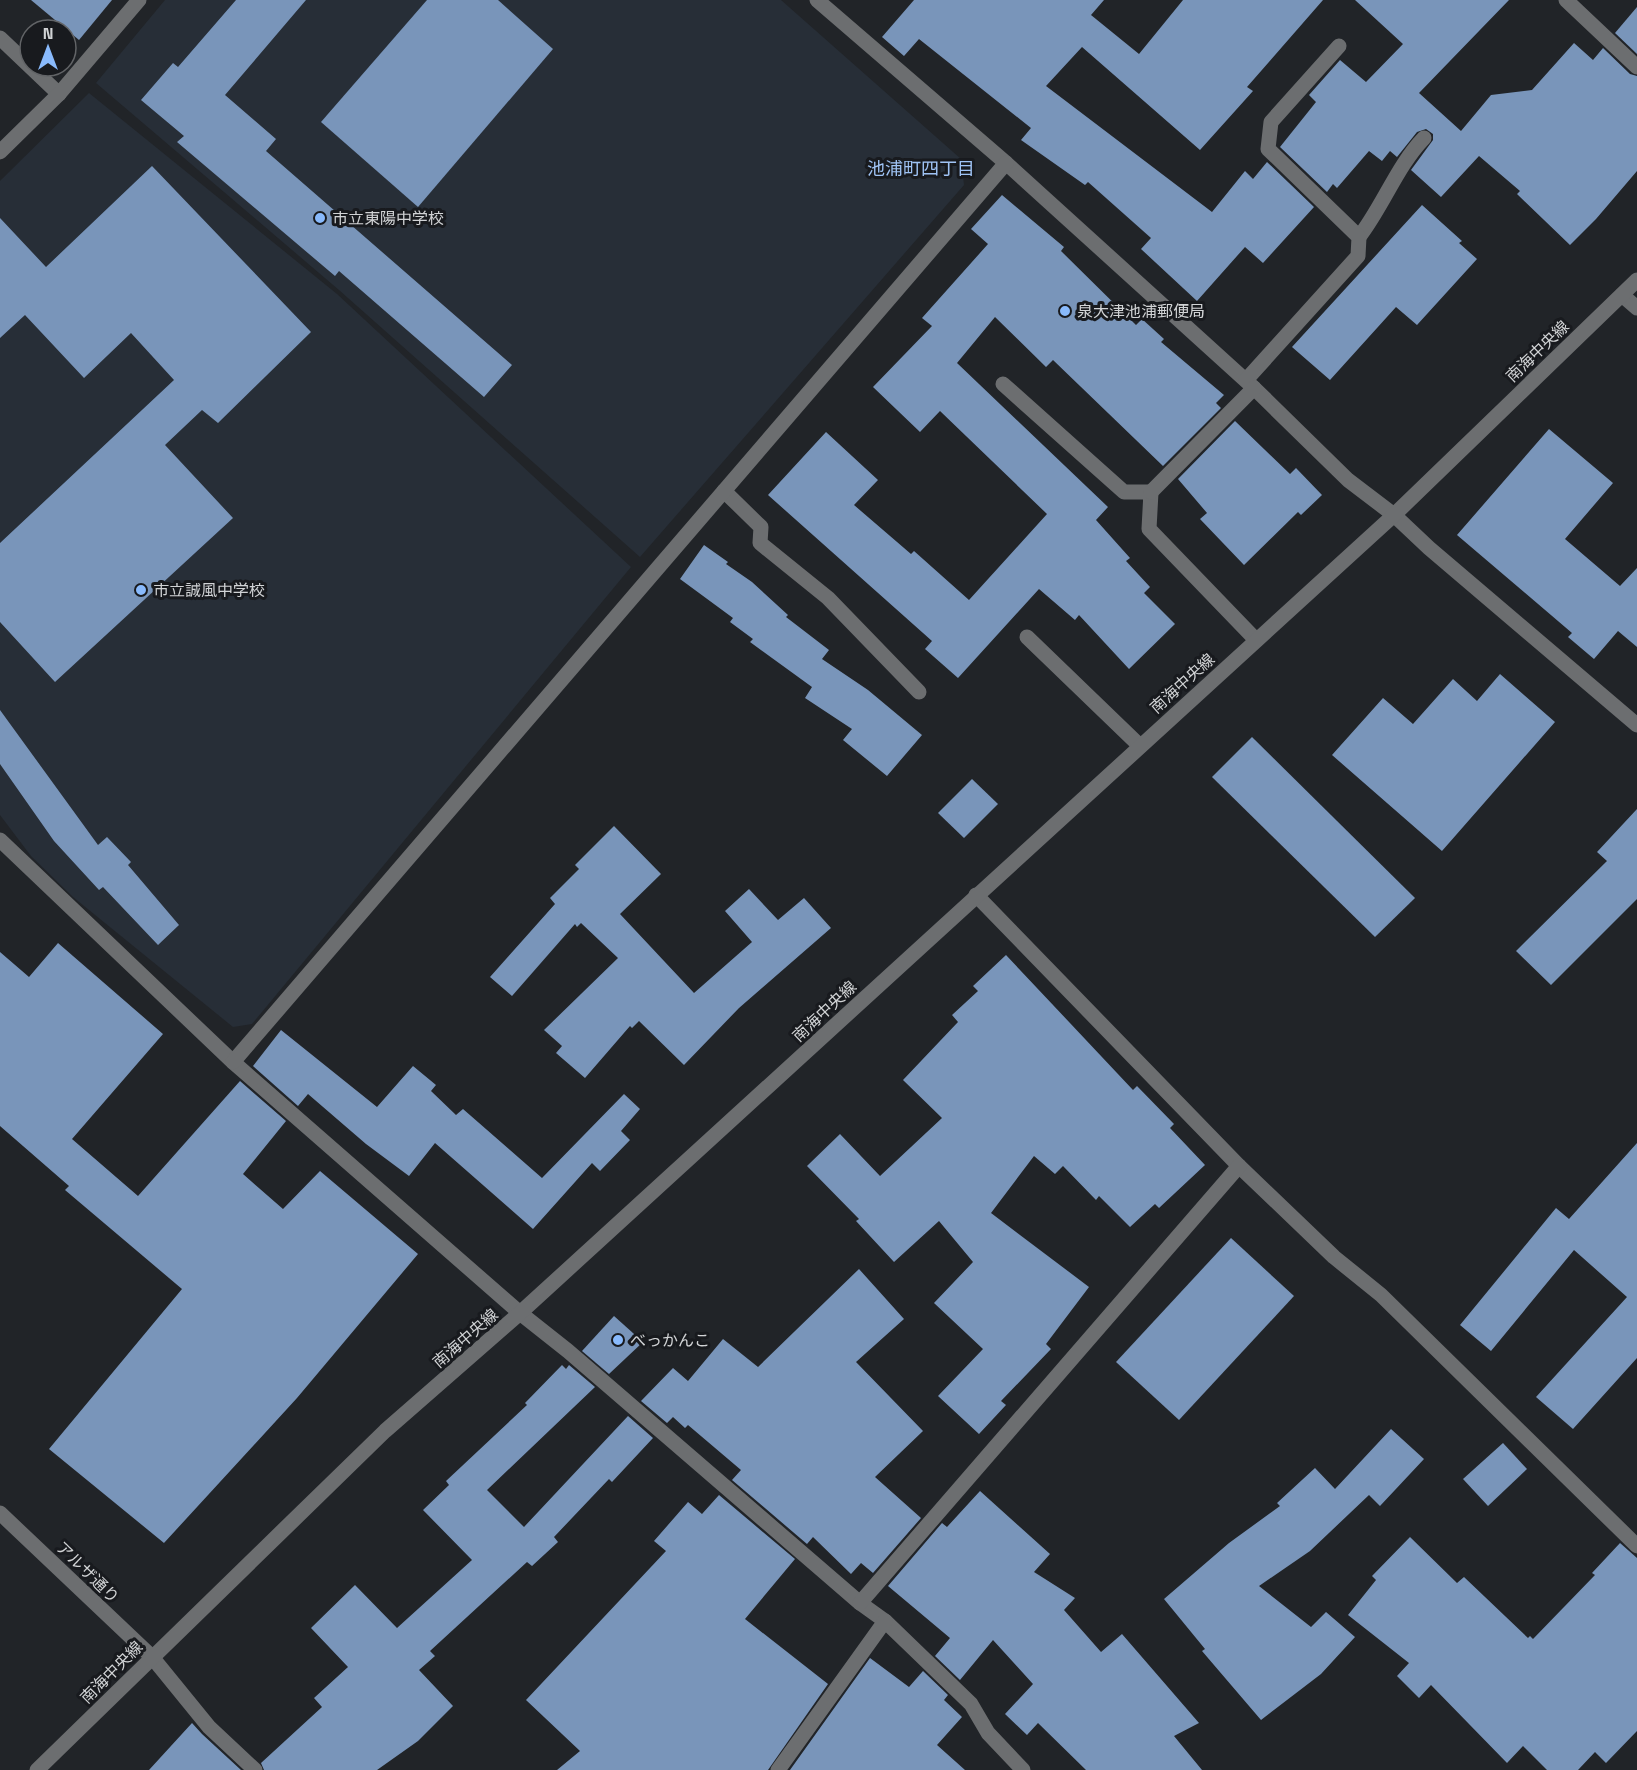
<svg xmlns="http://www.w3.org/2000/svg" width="1637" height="1770" font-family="'Space Grotesk','Noto Sans JP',sans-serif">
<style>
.built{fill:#272e37}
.building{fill:#7995ba}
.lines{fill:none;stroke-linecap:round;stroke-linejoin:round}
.minor{stroke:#6c6e70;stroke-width:15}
.poi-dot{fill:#89bafc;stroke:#181a1e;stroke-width:2}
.labels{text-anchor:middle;stroke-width:6;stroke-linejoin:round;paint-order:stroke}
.poi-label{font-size:16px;fill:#d1d3d5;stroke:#181a1e;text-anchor:start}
.street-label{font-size:16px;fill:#d1d3d5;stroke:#181a1e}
.neighbourhood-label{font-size:18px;fill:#9fc3f4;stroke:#181a1e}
</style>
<rect width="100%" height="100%" fill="#212428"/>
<g class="built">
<polygon points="165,0 781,0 961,159 964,185 640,557 339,290 96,83"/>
<polygon points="89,93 337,294 631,567 252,1024 233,1027 73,897 31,856 0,815 0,181"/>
</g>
<g class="building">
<polygon points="31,0 112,0 79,40"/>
<polygon points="236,0 306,0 225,95 276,139 266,151 512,365 484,397 339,271 335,276 177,142 184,136 141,100 173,63 178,67"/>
<polygon points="427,0 498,0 553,49 418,207 321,122"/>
<polygon points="914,0 1104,0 1091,15 1139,54 1183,0 1323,0 1247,87 1253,91 1200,150 1082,47 1046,86 1212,212 1245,171 1253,179 1267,162 1314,207 1263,263 1245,247 1197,301 1141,249 1151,238 1088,182 1085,185 1021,140 1031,128 919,39 904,56 882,37"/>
<polygon points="1355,0 1509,0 1419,93 1461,131 1491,95 1532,90 1574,43 1593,60 1603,48 1630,74 1637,76 1637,171 1596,219 1570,245 1517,194 1520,191 1479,156 1441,197 1411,170 1433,140 1433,134 1426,129 1417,132 1397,157 1390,151 1382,161 1369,151 1337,188 1333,184 1327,192 1280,147 1316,102 1309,95 1340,60 1366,82 1403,44"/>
<polygon points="1637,7 1637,54 1615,33"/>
<polygon points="152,166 311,332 218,423 202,410 165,445 233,518 55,682 0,622 0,543 174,380 131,333 84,378 25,315 0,338 0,218 46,267"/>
<polygon points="1002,195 1064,247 1061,251 1136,325 1142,319 1164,339 1161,342 1224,395 1216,403 1221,408 1163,466 1053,360 1046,367 995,317 957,363 1108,507 1096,520 1130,558 1126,561 1150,587 1144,593 1175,624 1129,669 1079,615 1075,620 1039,589 958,678 925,649 932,641 768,495 826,432 878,480 854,505 911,554 914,551 969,600 1047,514 940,411 920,432 873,387 932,326 922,318 988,244 971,229"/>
<polygon points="1422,205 1462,241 1459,243 1477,259 1417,325 1396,307 1330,380 1292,347"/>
<polygon points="1235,421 1290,474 1296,468 1322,495 1301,515 1298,512 1244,565 1200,519 1207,513 1178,479"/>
<polygon points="1549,429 1613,483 1565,539 1620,586 1637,568 1637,647 1618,631 1594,659 1568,637 1572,633 1457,535"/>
<polygon points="704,545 728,562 726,564 752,582 788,615 786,617 829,650 822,659 868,690 922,735 887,776 843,740 852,729 805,698 812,687 750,642 753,639 730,622 733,618 680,579"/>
<polygon points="1500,674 1555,722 1442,851 1332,755 1383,698 1413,724 1453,679 1477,701"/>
<polygon points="0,710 98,845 107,837 131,862 128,865 179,925 158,945 103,887 99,890 54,841 0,764"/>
<polygon points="1252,737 1415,898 1375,937 1212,777"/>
<polygon points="972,779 998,804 964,838 938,813"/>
<polygon points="1637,809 1637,899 1551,985 1516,951 1607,861 1597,852"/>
<polygon points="614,826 661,874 620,914 694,993 752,942 725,911 749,889 778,920 804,898 831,928 739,1008 684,1065 639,1021 632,1028 630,1026 585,1078 556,1053 562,1046 544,1030 618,958 581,923 577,927 575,924 512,996 490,977 555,904 550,898 579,869 575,865"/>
<polygon points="58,943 163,1034 72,1139 138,1196 240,1081 286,1121 243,1174 283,1209 320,1171 418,1254 297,1398 164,1543 49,1449 182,1289 65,1190 69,1186 0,1126 0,952 29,977"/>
<polygon points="1006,955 1133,1090 1137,1086 1174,1124 1170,1128 1205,1165 1159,1208 1155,1204 1130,1227 1099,1196 1096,1200 1063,1166 1055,1174 1034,1156 991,1213 1089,1287 1046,1344 1051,1349 1001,1401 1006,1405 979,1434 938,1396 983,1349 934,1303 973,1262 939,1221 894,1262 856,1221 859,1219 807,1166 840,1134 880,1176 942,1118 903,1080 958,1022 952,1015 978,991 973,986"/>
<polygon points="281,1030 377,1107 413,1066 436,1085 431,1091 456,1115 463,1109 542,1178 624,1094 640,1109 621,1131 630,1140 600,1171 592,1163 533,1229 435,1143 409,1176 366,1144 308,1094 298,1106 253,1066"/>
<polygon points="1637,1143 1637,1358 1573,1429 1536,1397 1627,1297 1574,1250 1491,1351 1460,1325 1556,1208 1569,1219"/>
<polygon points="1231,1238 1294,1296 1179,1420 1116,1362"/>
<polygon points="859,1269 904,1319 856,1362 923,1431 875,1477 921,1518 873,1573 861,1563 851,1574 813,1537 807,1544 732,1480 741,1470 688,1425 685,1428 673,1417 667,1423 641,1401 673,1368 688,1381 723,1339 758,1367"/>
<polygon points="614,1316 643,1342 609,1374 582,1351"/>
<polygon points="562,1365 566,1369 569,1365 595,1387 487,1490 524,1527 628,1416 653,1438 612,1482 609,1479 554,1537 558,1542 532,1566 527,1562 430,1651 435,1656 419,1670 453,1706 418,1741 377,1770 264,1770 261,1763 322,1707 314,1698 348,1667 311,1628 355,1585 397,1628 472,1560 423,1510 449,1485 446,1481 527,1405 525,1403"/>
<polygon points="1391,1429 1424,1459 1380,1506 1369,1495 1310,1551 1259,1586 1311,1627 1326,1612 1355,1637 1321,1674 1261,1720 1202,1651 1205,1649 1164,1599 1229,1543 1280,1506 1277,1503 1315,1468 1335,1489"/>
<polygon points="1503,1443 1527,1469 1488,1506 1463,1479"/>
<polygon points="980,1491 1050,1554 1034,1572 1075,1598 1064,1610 1101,1652 1122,1634 1199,1723 1174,1736 1202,1770 1086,1770 1038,1723 1027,1735 1005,1714 1033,1684 993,1640 960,1680 935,1656 950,1638 888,1586 942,1523 947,1527"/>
<polygon points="719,1495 795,1559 745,1619 828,1684 768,1770 557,1770 580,1751 526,1700 666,1551 654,1541 688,1502 702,1514"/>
<polygon points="1410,1537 1457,1583 1464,1577 1528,1638 1530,1636 1533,1639 1595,1575 1592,1573 1620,1543 1637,1558 1637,1731 1606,1763 1595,1752 1578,1770 1547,1770 1523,1746 1507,1763 1431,1685 1419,1698 1397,1676 1409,1663 1348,1615 1376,1580 1372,1576"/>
<polygon points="870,1658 909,1687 923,1671 948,1695 944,1700 962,1717 937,1745 965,1770 790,1770"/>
<polygon points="192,1723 202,1734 241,1770 149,1770"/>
</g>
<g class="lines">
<g class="minor">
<polyline points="817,0 1006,163 1254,388 1348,480 1394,515 1429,548 1637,725"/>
<polyline points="1566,0 1637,67"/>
<polyline points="0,38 59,94"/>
<polyline points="0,152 59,94 139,0"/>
<path d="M 1359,237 C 1383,206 1397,166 1424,138"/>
<polyline points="1622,295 1637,308"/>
<polyline points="1246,380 1358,256 1359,237 1268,149 1271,122 1339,46"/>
<polyline points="1003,384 1124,492 1151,492 1149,529 1256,640"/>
<polyline points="724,491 761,527 760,543 828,598 919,692"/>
<polyline points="1151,492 1254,388"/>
<polyline points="1027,637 1140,746"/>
<polyline points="0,840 233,1062 520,1313 568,1351 860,1603 885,1621 971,1704 988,1733 1023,1770"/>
<polyline points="976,895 1239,1166 1334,1257 1381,1295 1637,1546"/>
<polyline points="233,1062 1006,163"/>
<polyline points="0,1513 152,1657 209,1727 255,1770"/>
<polyline points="860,1603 1239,1166"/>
<polyline points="37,1770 385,1431 520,1313 1394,515 1637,280"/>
<polyline points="778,1770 885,1621"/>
</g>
</g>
<g class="poi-dot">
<circle cx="320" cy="218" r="6"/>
<circle cx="1065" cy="311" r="6"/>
<circle cx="141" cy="590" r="6"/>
<circle cx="618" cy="1340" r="6"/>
</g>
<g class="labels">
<g class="poi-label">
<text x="332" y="224">市立東陽中学校</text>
<text x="1077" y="317">泉大津池浦郵便局</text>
<text x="153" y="596">市立誠風中学校</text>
<text x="630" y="1346">べっかんこ</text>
</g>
<g class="street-label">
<text transform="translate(1537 351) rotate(-44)" y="6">南海中央線</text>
<text transform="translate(1182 683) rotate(-42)" y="6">南海中央線</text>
<text transform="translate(824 1011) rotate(-43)" y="6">南海中央線</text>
<text transform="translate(465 1338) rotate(-41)" y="6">南海中央線</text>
<text transform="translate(88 1572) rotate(44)" y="6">アルザ通り</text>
<text transform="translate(111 1672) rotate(-45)" y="6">南海中央線</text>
</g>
<g class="neighbourhood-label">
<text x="921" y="175">池浦町四丁目</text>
</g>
</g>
<g transform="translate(48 48)"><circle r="28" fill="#181a1e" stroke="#626467" stroke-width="1.5"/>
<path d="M0-4.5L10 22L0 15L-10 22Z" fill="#89bafc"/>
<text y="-9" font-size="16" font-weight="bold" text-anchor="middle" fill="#d1d3d5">N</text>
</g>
</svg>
